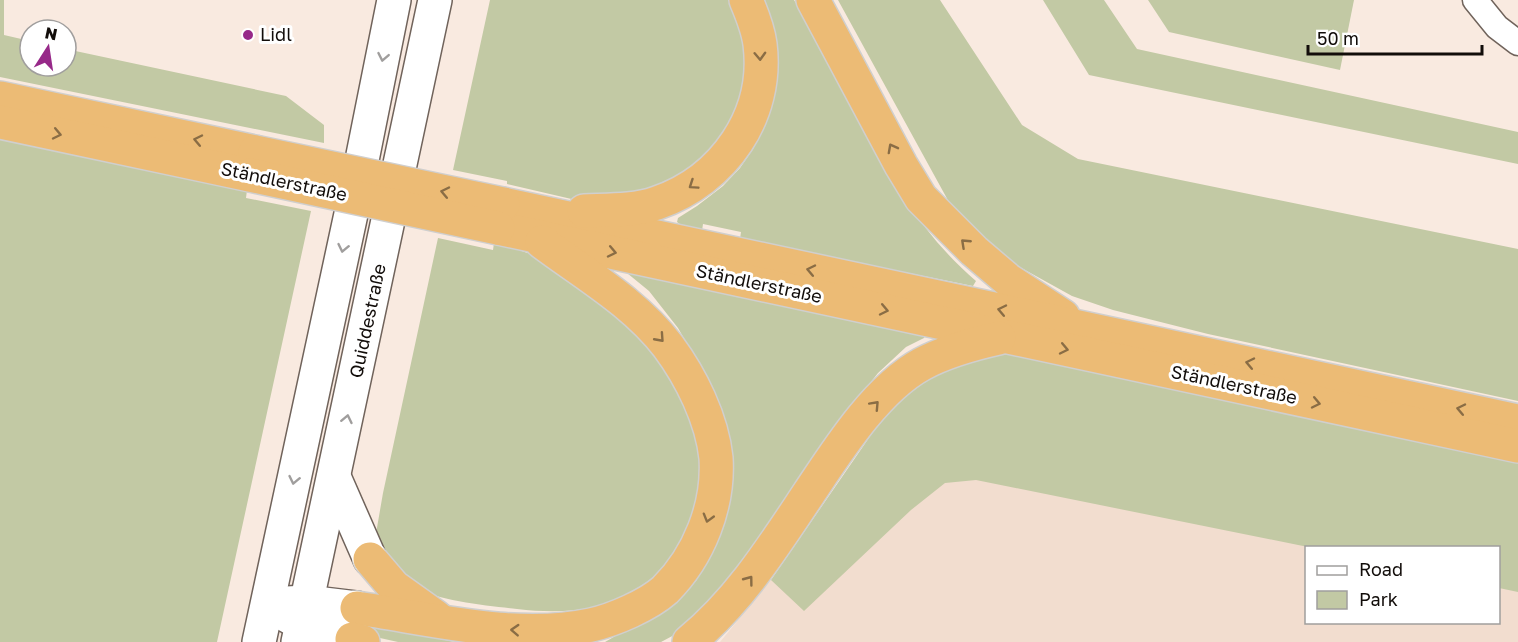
<svg xmlns="http://www.w3.org/2000/svg" width="1518" height="642" font-family="'Golos Text',sans-serif">
<style>
.built{fill:#f2ddcf;fill-rule:evenodd}
.green{fill:#c2c9a4}
.lines{fill:none;stroke-linecap:round;stroke-linejoin:round}
.street-casing{stroke:#70635b;stroke-width:27}
.secondary-casing{stroke:#70635b;stroke-width:36}
.highway-casing{stroke:#d0cfce;stroke-width:36}
.street{stroke:#fff;stroke-width:24}
.secondary{stroke:#fff;stroke-width:33}
.highway{stroke:#ecbb75;stroke-width:33}
.highway-bridge-casing{stroke:#d0cfce;stroke-width:36;stroke-linecap:butt}
.highway-bridge{stroke:#ecbb75;stroke-width:33}
.oneway{stroke:#8a6d45}
.oneway2{stroke:#a09e9d}
.poi-dot{fill:#972989;stroke:#fff;stroke-width:2}
.labels{text-anchor:middle;stroke-width:6;stroke-linejoin:round;paint-order:stroke}
.poi-label{font-size:18px;fill:#120d0a;stroke:#fff;text-anchor:start}
.street-label{font-size:18px;fill:#120d0a;stroke:#fff}
</style>
<rect width="100%" height="100%" fill="#f9eae0"/>
<path class="built" d="M 902,390 L 1518,520 L 1518,642 L 720,642 L 771,580 ZM 1306,548 L 1498,548 L 1498,622 L 1306,622 Z"/>
<g class="green">
<polygon points="0,0 4,0 4,35 30,41 30,66 66,66 66,49 286,96 324,125 324,143 0,77"/>
<polygon points="490,0 732,0 743,31 747,67 741,109 709,159 663,190 580,201 507,184 507,181 453,170"/>
<path d="M 763,0 L 794,0 C 852,95 890,208 976,281 L 973,286 L 740,239 L 741,232 L 703,224 L 702,231 L 681,225 L 677,222 L 678,218 L 697,206 L 723,186 L 740,168 L 753,149 L 763,128 L 772,98 Z"/>
<polygon points="838,0 940,0 1022,125 1078,159 1518,249 1518,401 1208,334 1113,310 1072,296 1000,256 950,204"/>
<polygon points="1043,0 1104,0 1137,49 1518,132 1518,164 1089,75"/>
<polygon points="1148,0 1354,0 1340,70 1169,32"/>
<polygon points="0,137 247,190 246,198 311,211 217,642 0,642"/>
<path d="M 438,238 L 493,250 L 494,243 C 529,251 551,263 581,281 C 590,286 600,291 608,297 C 617,303 624,316 631,325 C 644,342 661,360 672,379 C 684,399 697,432 700,455 C 704,480 697,507 687,530 C 653,602 591,618 517,609 C 491,606 436,601 415,587 C 402,578 386,557 374,545 L 383,493 Z"/>
<polygon points="629,269 926,334 924,338 906,347 878,373 853,405 721,593 678,633 661,642 605,642 671,604 696,581 722,529 728,505 732,474 732,449 718,407 693,354 678,328 649,291 627,273"/>
<polygon points="1009,351 1518,459 1518,592 1499,588 1498,548 1308,547 976,480 945,483 911,510 804,611 771,580 902,390 934,369"/>
<polygon points="354,622 455,642 398,642 353,632"/>
</g>
<g class="lines">
<g class="street-casing">
<polyline id="street" points="1475,0 1497,27 1518,43"/>
</g>
<g class="secondary-casing">
<g id="secondary">
<polyline points="334,477 370,559"/>
<polyline points="287,603 307,602 357,608"/>
<polyline points="284,614 302,624 352,639"/>
<polyline points="259,642 354,200 394,0"/>
<polyline points="298,642 435,0"/>
</g>
</g>
<g class="highway-casing">
<g id="highway">
<polyline points="813,0 901,165 921,198 974,251 1008,280 1063,316"/>
<polyline points="0,98 255,152"/>
<polyline points="0,122 250,175"/>
<polyline points="503,204 1518,421"/>
<path d="M 584,211 C 607,210 635,211 657,203 C 724,180 769,115 760,44 C 758,29 752,14 746,0"/>
<polyline points="498,228 1518,446"/>
<polyline points="370,559 394,587 436,617"/>
<path d="M 357,608 C 433,619 516,641 591,625 C 614,620 648,605 665,590 C 699,556 719,506 716,458 C 712,419 691,377 668,346 C 634,302 586,275 542,242"/>
<polyline points="352,639 363,642"/>
<path d="M 689,642 C 739,601 773,547 809,493 C 837,451 876,389 922,364 C 946,351 972,344 999,338"/>
</g>
</g>
<use href="#street" class="street"/>
<use href="#secondary" class="secondary"/>
<use href="#highway" class="highway"/>
<g class="highway-bridge-casing">
<g id="highway-bridge">
<polyline points="255,152 503,204"/>
<polyline points="250,175 498,228"/>
</g>
</g>
<use href="#highway-bridge" class="highway-bridge"/>
</g>
<defs><path id="oneway-chevron" d="M-2-3.5L2.5 0L-2 3.5" fill="none" stroke-width="1.6" stroke-linecap="round" stroke-linejoin="round" transform="scale(1.5)"/></defs>
<g class="oneway">
<use href="#oneway-chevron" transform="translate(760 56) rotate(88)"/>
<use href="#oneway-chevron" transform="translate(57 134) rotate(12)"/>
<use href="#oneway-chevron" transform="translate(198 140) rotate(-168)"/>
<use href="#oneway-chevron" transform="translate(892 148) rotate(-118)"/>
<use href="#oneway-chevron" transform="translate(693 185) rotate(146)"/>
<use href="#oneway-chevron" transform="translate(445 192) rotate(-168)"/>
<use href="#oneway-chevron" transform="translate(965 243) rotate(-137)"/>
<use href="#oneway-chevron" transform="translate(612 252) rotate(12)"/>
<use href="#oneway-chevron" transform="translate(811 270) rotate(-168)"/>
<use href="#oneway-chevron" transform="translate(884 310) rotate(12)"/>
<use href="#oneway-chevron" transform="translate(1002 310) rotate(-168)"/>
<use href="#oneway-chevron" transform="translate(660 338) rotate(48)"/>
<use href="#oneway-chevron" transform="translate(1064 349) rotate(12)"/>
<use href="#oneway-chevron" transform="translate(1250 363) rotate(-168)"/>
<use href="#oneway-chevron" transform="translate(1316 403) rotate(12)"/>
<use href="#oneway-chevron" transform="translate(875 405) rotate(-47)"/>
<use href="#oneway-chevron" transform="translate(1461 409) rotate(-168)"/>
<use href="#oneway-chevron" transform="translate(708 518) rotate(106)"/>
<use href="#oneway-chevron" transform="translate(749 580) rotate(-53)"/>
<use href="#oneway-chevron" transform="translate(515 630) rotate(-177)"/>
</g>
<g class="oneway2">
<use href="#oneway-chevron" transform="translate(383 57) rotate(101)"/>
<use href="#oneway-chevron" transform="translate(343 248) rotate(102)"/>
<use href="#oneway-chevron" transform="translate(347 419) rotate(-78)"/>
<use href="#oneway-chevron" transform="translate(294 480) rotate(102)"/>
</g>
<circle class="poi-dot" cx="248" cy="35" r="6"/>
<g class="labels">
<g class="poi-label">
<text x="260" y="41">Lidl</text>
</g>
<g class="street-label">
<text transform="translate(284 182) rotate(12)" y="6">Ständlerstraße</text>
<text transform="translate(759 284) rotate(12)" y="6">Ständlerstraße</text>
<text transform="translate(368 321) rotate(-78)" y="6">Quiddestraße</text>
<text transform="translate(1234 385) rotate(12)" y="6">Ständlerstraße</text>
</g>
</g>
<rect x="1305" y="546" width="195" height="78" fill="#ffffff" stroke="#a09e9d" stroke-width="1.5"/>
<rect x="1317" y="566" width="30" height="9" fill="#ffffff" stroke="#a09e9d" stroke-width="1.5"/>
<text x="1359" y="576" font-size="18" fill="#120d0a">Road</text>
<rect x="1317" y="591" width="30" height="18" fill="#c2c9a4" stroke="#a09e9d" stroke-width="1.5"/>
<text x="1359" y="606" font-size="18" fill="#120d0a">Park</text>
<g transform="translate(48 48) rotate(12)"><circle r="28" fill="#ffffff" stroke="#a09e9d" stroke-width="1.5"/>
<path d="M0-4.5L10 22L0 15L-10 22Z" fill="#972989"/>
<text y="-9" font-size="16" font-weight="bold" text-anchor="middle" fill="#120d0a">N</text>
</g>
<path d="M1308 45v9h174v-9" fill="none" stroke="#120d0a" stroke-width="3"/>
<text x="1317" y="45" font-size="18" fill="#120d0a" stroke="#ffffff" stroke-width="4.5" paint-order="stroke">50 m</text>
</svg>
